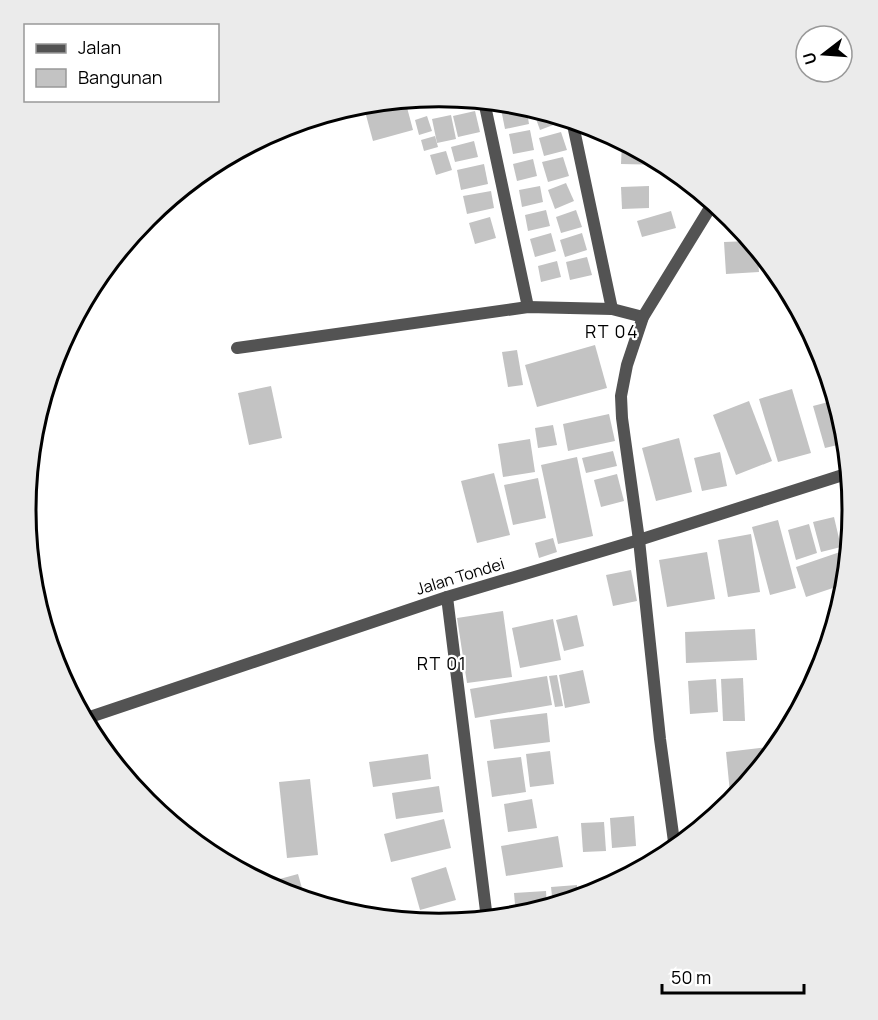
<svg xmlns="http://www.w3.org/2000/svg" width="878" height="1020" font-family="Manrope,sans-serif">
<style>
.building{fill:#c3c3c3}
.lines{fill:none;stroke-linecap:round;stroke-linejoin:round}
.street{stroke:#535353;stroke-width:12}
.labels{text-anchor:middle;stroke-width:4.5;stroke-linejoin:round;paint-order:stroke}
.street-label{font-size:16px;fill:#000;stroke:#fff}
.neighbourhood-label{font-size:18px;letter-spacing:1.5px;fill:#000;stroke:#fff}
.rim{fill:none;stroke:#000;stroke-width:3}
</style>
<rect width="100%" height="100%" fill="#fff"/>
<g class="building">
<polygon points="439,97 441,99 418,103 417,99"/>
<polygon points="405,100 413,130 373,141 363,104"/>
<polygon points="521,105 526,106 529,124 505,129 501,109"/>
<polygon points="475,111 480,132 458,137 453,116"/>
<polygon points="545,112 559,116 561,122 540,130 535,116"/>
<polygon points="451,115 456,139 437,143 432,119"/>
<polygon points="427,116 432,131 419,135 415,120"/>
<polygon points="530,130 534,150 513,154 509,134"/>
<polygon points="561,132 567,150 544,156 539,138"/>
<polygon points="435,136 438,147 424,151 421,140"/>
<polygon points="474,141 478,157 455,162 451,147"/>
<polygon points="622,141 649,155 667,165 621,164"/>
<polygon points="446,151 452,170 436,175 430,155"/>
<polygon points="563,157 569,176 548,182 542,162"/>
<polygon points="533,159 537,176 517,181 513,164"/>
<polygon points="484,164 488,184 461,190 457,170"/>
<polygon points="566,183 574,201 555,209 548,190"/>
<polygon points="540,186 543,202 522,207 519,190"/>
<polygon points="649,186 649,208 622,209 621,187"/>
<polygon points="491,191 494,208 467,214 463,196"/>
<polygon points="546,210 550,226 528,231 525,215"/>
<polygon points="576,210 582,227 561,233 556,217"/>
<polygon points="671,211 676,228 642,237 637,221"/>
<polygon points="490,217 496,238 475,244 469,223"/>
<polygon points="551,233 556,251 535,257 530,239"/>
<polygon points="582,233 587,250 565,257 560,240"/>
<polygon points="750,241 757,249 759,272 726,274 724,242"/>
<polygon points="587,257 592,275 570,280 566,262"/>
<polygon points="557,261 561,277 541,282 538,266"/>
<polygon points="595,345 607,388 537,407 525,365"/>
<polygon points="517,350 523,385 508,387 502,352"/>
<polygon points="824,362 833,390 828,391 820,364"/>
<polygon points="271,386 282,438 249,445 238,393"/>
<polygon points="792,389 811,453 778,462 759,399"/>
<polygon points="836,400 845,430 846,443 825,448 813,406"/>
<polygon points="749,401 772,461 736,475 713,415"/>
<polygon points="609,414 615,441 568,451 563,424"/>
<polygon points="553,425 557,445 538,448 535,428"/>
<polygon points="679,438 692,492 656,501 642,448"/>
<polygon points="530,439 535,472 503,477 498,444"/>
<polygon points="613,451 617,466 586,473 582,458"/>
<polygon points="720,452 727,486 702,491 694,458"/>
<polygon points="577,457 593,536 558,544 541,465"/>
<polygon points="494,473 510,535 477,543 461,481"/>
<polygon points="617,474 624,501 601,507 594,480"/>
<polygon points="538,478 546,518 513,525 504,485"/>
<polygon points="852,512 849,544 849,545 842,514"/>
<polygon points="834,517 841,547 821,552 813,522"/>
<polygon points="778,520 796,588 770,595 752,527"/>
<polygon points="809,524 817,553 796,560 788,530"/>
<polygon points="751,534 760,592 728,597 718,540"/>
<polygon points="553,538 557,552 539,558 535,543"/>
<polygon points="707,552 715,599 667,607 659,560"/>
<polygon points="840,552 846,571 845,584 806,597 796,567"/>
<polygon points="631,570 637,601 613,606 606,575"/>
<polygon points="503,611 512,677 467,683 457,618"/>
<polygon points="577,615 584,646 564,651 556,620"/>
<polygon points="553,619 561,660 520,668 512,628"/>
<polygon points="755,629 757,660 686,663 685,632"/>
<polygon points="583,670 590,703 565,708 559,675"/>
<polygon points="557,675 563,706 555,707 549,676"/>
<polygon points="547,676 552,705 475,718 470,689"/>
<polygon points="743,678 745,721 723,721 721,679"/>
<polygon points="716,679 718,712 690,714 688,681"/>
<polygon points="547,713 550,742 494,749 490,720"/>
<polygon points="777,746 731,803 726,752"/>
<polygon points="550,751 554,784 530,787 526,754"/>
<polygon points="428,754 431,779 373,787 369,762"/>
<polygon points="521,757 526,792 492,797 487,761"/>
<polygon points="310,779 318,855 287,858 279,782"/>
<polygon points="439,786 443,812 396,819 392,793"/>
<polygon points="532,799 537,828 508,832 504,804"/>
<polygon points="634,816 636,846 612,848 610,818"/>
<polygon points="444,819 451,848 391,862 384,834"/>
<polygon points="604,822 606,851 583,852 581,823"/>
<polygon points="558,836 563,867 506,876 501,846"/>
<polygon points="446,867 456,900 420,910 411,878"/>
<polygon points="298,874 305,899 280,892 265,883"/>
<polygon points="577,885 578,898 553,905 551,887"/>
<polygon points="546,891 547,907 516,916 514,893"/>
<polygon points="436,915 438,923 415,921"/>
</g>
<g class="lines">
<g class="street">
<polyline points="484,101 528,307"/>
<polyline points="572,120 612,309"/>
<polyline points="237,348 528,307 612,309 643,317"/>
<polyline points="447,597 487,919"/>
<polyline points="84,719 447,597 639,540 849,473"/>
<polyline points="675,849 660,739 639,540 622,418 621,396 627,365 643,317 713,203"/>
</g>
</g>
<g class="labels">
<g class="street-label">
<text transform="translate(460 576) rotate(-17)" y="6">Jalan Tondei</text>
</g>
<g class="neighbourhood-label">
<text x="612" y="338">RT 04</text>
<text x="442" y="670">RT 01</text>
</g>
</g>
<path d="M0 0H878V1020H0ZM36 510a403 403 0 1 1 806 0a403 403 0 1 1-806 0Z" fill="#ebebeb" fill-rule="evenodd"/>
<path class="rim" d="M36 510a403 403 0 1 1 806 0a403 403 0 1 1-806 0Z"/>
<rect x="24" y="24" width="195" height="78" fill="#ffffff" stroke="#999999" stroke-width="1.5"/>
<rect x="36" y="44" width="30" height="9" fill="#535353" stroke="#999999" stroke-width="1.5"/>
<text x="78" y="54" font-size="18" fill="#000000">Jalan</text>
<rect x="36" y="69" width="30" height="18" fill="#c3c3c3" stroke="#999999" stroke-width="1.5"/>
<text x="78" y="84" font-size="18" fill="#000000">Bangunan</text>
<g transform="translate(824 54) rotate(253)"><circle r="28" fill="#ffffff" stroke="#999999" stroke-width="1.5"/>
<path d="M0-4.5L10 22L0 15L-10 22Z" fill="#000000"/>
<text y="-9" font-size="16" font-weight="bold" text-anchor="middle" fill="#000000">U</text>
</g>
<path d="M662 984v9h142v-9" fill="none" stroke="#000000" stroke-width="3"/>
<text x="671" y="984" font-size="18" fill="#000000" stroke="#ffffff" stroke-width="4.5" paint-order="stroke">50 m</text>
</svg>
